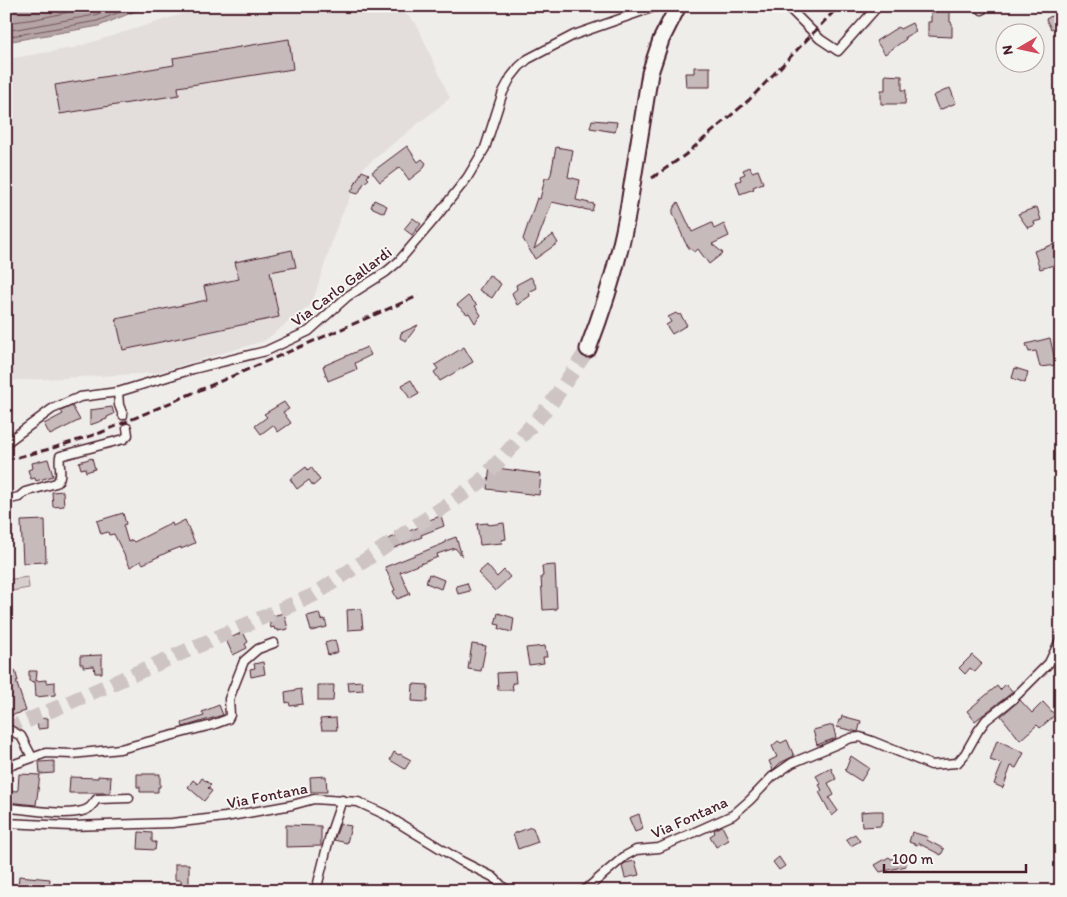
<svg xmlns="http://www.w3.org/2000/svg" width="1067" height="897" font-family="Itim,sans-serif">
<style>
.built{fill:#e3dedc}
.green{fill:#d7cfce;stroke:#90777c}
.water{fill:#b4a4a5;stroke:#8a6f74}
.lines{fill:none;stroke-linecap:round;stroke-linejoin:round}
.shore{stroke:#74545c;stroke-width:1}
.building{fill:#c6babb;stroke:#4a1f2b}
.minor-tunnel{stroke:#cec4c4;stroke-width:8;stroke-dasharray:8 4;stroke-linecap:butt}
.motorway-tunnel{stroke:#cec4c4;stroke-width:15;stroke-dasharray:15 8;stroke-linecap:butt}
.minor-casing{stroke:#4a1f2b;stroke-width:11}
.motorway-casing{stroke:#4a1f2b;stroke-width:19}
.minor{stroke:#f6f6f2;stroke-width:8}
.motorway{stroke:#f6f6f2;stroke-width:15}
.rail{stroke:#4a1f2b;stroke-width:3;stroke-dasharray:8 4;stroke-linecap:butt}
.motorway-bridge-casing{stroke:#4a1f2b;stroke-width:19;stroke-linecap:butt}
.motorway-bridge{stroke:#f6f6f2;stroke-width:15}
.labels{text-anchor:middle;stroke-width:4;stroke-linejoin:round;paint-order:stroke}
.street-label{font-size:16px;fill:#4a1f2b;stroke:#f6f6f2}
</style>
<rect width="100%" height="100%" fill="#efedea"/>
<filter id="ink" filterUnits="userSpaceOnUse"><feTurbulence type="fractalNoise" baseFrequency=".02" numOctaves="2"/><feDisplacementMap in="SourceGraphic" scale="10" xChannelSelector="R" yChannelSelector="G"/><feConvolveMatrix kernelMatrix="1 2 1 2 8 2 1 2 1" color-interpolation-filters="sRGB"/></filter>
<g filter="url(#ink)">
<polygon class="built" points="208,6 397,6 416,23 450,98 363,168 337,226 312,304 264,341 156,373 6,381 6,59 73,48"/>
<polygon class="green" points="28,577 29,588 6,592 6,580"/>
<polygon class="water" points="6,6 148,6 99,26 6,42"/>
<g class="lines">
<g class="shore">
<polyline points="6,23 36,19 98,6"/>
<polyline points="6,31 95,15 118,6"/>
<polyline points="6,37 97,21 135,6"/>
</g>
</g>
<g class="building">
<polygon points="931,9 950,9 950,22 952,23 952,37 928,36 928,22 931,22"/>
<polygon points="1055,14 1060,24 1051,29 1046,19"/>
<polygon points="912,23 916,31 905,37 906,39 885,54 876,41 898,27 900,29"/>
<polygon points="289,39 293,69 178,87 179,95 60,114 55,85 174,65 173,58"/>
<polygon points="694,67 710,67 710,87 686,87 685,73 694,73"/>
<polygon points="885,75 902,76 902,90 906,90 905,104 881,104 881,90 885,90"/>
<polygon points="950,88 956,103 939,110 933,96"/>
<polygon points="592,120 617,122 615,132 590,128"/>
<polygon points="407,146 418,162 422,159 426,163 423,169 409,180 400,167 380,182 372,172"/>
<polygon points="556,147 573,150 568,177 580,180 576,200 594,204 592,211 552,202 534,249 553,235 558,243 535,259 523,239 537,198 540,199 545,178 549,178 551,174"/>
<polygon points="750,167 752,172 758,170 763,183 753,187 754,189 740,194 736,182 741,180 740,176 745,174 743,170"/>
<polygon points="362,171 369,174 367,177 369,179 364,183 358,194 351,192"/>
<polygon points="374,200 387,206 384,213 371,207"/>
<polygon points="678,202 692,232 712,223 714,229 724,224 729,236 712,244 723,253 709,264 698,249 695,252 689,248 685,242 673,213 673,209"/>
<polygon points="1037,207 1041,220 1034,222 1035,225 1028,228 1018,214"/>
<polygon points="413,218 421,224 412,235 404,229"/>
<polygon points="1061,242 1061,263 1040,269 1034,251"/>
<polygon points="292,250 296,267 270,272 279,317 123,350 116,319 207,300 204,286 239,279 235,262"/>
<polygon points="489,275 501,284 492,298 479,290"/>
<polygon points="531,277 537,288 529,292 530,296 517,305 512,293 517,289 516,285"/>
<polygon points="468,296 477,305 475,306 481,315 475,323 469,313 467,314 457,305"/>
<polygon points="676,313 678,315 680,314 687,325 672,334 666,325 671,322 668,317"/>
<polygon points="418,325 406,341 400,338 401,333"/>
<polygon points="1050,338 1056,365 1040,367 1036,351 1029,352 1026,344"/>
<polygon points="367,347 371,355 355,363 357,369 328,381 323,366"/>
<polygon points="464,347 473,362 440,381 434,372 438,369 435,365"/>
<polygon points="1015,368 1028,372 1025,383 1012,378"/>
<polygon points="411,380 419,394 410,399 402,385"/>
<polygon points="284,402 289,409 283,412 291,423 278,432 273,425 261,434 255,426 267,417 264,414"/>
<polygon points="72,406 80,420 50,435 44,424 63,414 61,411"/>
<polygon points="112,407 114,414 107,417 107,419 90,425 90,410"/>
<polygon points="92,458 95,469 86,472 85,468 81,469 79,462"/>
<polygon points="48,459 53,476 36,481 35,478 31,479 28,470 33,468 32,463"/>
<polygon points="306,467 308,470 311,467 320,480 313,486 309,480 297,489 290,479"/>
<polygon points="490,467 541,474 539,495 487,489"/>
<polygon points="63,491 64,506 53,507 52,492"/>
<polygon points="123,513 126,524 123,525 128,542 132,540 134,542 172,523 173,526 185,520 195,543 181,549 181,547 168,552 143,564 141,561 130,567 114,534 109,535 108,532 101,534 97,521"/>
<polygon points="441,516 444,526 421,535 422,537 387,551 383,541 430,523 429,520"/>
<polygon points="45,520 46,562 23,563 21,521"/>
<polygon points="488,523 488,525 504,523 506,539 501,540 502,543 480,545 477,524"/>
<polygon points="456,537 462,556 455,548 437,554 438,557 400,572 410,594 397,599 393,591 395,590 385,567 445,543 445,541"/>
<polygon points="487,565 497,577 504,570 510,577 495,591 478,573"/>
<polygon points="555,565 557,609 543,610 541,577 543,576 542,566"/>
<polygon points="429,574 444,580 441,589 426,583"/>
<polygon points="467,583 470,591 458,594 456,586"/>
<polygon points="361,609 363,629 348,630 347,610"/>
<polygon points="284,613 288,629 278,631 278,629 275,630 274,627 271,628 268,617"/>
<polygon points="319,613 321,620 325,619 327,627 311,631 307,616"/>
<polygon points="498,613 514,618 512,632 499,629 500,625 495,624"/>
<polygon points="243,632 248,642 245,644 247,648 233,655 226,640"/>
<polygon points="335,640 338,652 328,655 325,643"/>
<polygon points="472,644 486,646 481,671 468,669"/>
<polygon points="545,646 547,657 543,657 544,663 529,665 526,648"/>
<polygon points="102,655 102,673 95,673 94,666 83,667 83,664 80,664 80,656"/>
<polygon points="972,655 982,664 975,672 970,668 965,674 959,668"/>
<polygon points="263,662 265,674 251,677 250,669 255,668 254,664"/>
<polygon points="15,670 18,681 16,681 26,711 6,717 6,673"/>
<polygon points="29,671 37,671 36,681 46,680 46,683 55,682 55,695 36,697 35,682 29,681"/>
<polygon points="515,672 516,683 512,683 513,690 498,690 497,673"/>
<polygon points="362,681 363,690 349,691 348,682"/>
<polygon points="413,684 428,685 427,702 412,701"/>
<polygon points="1006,684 1013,692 975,721 967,711 997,686 1000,690"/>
<polygon points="318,685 334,685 333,701 318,701"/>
<polygon points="301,689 303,704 290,706 289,702 286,703 285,692"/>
<polygon points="1020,700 1032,713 1043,702 1055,715 1040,728 1037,725 1020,740 1001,716"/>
<polygon points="219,705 223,715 183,727 182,723 204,716 202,712"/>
<polygon points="842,716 861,721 858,732 837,727 839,720 841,720"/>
<polygon points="48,718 48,728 38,729 37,719"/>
<polygon points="336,718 337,730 322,730 320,719"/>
<polygon points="833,725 836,738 817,745 813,730"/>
<polygon points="787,740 794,756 780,763 773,770 769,761 777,757 772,746 778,741 781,743"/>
<polygon points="997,740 1024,753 1016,768 1011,766 1003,788 994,784 1002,764 990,760"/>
<polygon points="394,752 399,755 400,754 411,760 405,769 390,760"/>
<polygon points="851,756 869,768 861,781 845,771"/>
<polygon points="54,761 54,773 40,774 39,762"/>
<polygon points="831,768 836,779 828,783 834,795 829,798 838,811 832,816 819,792 822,790 819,785 821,784 816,776"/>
<polygon points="19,774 40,775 36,805 6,802 6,790 17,791 18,789"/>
<polygon points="137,774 160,774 160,787 158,787 158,792 140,792 140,787 137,787"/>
<polygon points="98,776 111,777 110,793 69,793 70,777 98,778"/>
<polygon points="326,776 327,792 311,792 310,777"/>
<polygon points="202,778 211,785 208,788 212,791 204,801 188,787 193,780 198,784"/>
<polygon points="874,811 883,811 883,821 881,822 881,826 862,827 861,812"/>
<polygon points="639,814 643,829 635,832 629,818"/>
<polygon points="340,824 351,826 347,843 334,840"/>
<polygon points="286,825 321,826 321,846 286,847"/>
<polygon points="722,826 729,840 716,847 710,836 715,833 714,830"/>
<polygon points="531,827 533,828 538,842 518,849 513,834"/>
<polygon points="139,832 152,833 152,842 156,842 155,850 138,849"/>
<polygon points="912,832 928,837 927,840 944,849 941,855 918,843 917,845 909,842"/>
<polygon points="855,834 860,841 851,846 846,839"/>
<polygon points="779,857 785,866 779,870 773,862"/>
<polygon points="889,857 891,859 904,858 906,866 880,872 875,865"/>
<polygon points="635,861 639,875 625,878 622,866 625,863"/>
<polygon points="175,864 189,864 189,884 181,884 181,880 175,880"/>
<polygon points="19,876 50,879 49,889 18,887"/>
</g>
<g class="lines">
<polyline class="minor-tunnel" points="123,415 127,428"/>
<polyline class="motorway-tunnel" points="6,730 314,595 479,483 550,405 588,349"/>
<g class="minor-casing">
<g id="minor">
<polyline points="787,6 820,39 838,51 878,6"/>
<polyline points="979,6 982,10"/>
<polyline points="118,392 119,405 123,415"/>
<polyline points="6,443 52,409 80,397 118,392 193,369 266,351 309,331 348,296 386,272 398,262 433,221 467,178 485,148 503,92 511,77 519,67 528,59 574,35 657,6"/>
<path d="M 6,500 L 19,497 L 25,492 L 56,483 C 64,477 58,465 60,456 L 124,439 L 128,435 L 127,428"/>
<polyline points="6,728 21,736 32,757"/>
<polyline points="6,767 46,753 72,754 120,749 212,725 228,719 230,715 229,699 244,661 258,649 274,643"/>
<path d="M 6,808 C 25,808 74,819 89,808 C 92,806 94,802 97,799 L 129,798"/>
<polyline points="6,823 70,826 172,823 225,817 292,805 314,799 358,802 384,814 461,861 493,877 507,891"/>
<polyline points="316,891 330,835 342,800"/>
<polyline points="584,891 625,856 636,850 659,848 733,815 750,800 772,777 792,763 851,738 860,737 872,741 931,765 957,763 965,754 978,731 986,720 1013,699 1049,663 1061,638"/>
</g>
</g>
<g class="motorway-casing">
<path id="motorway" d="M 588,349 C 606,302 621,255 629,204"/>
</g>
<use href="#minor" class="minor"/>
<use href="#motorway" class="motorway"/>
<g class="rail">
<polyline points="652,178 685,155 749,100 839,6"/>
<polyline points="6,460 50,449 100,433 418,296"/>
</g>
<g class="motorway-bridge-casing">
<polyline id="motorway-bridge" points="629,204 650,73 661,40 678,6"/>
</g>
<use href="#motorway-bridge" class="motorway-bridge"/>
</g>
</g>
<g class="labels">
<g class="street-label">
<text transform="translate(341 286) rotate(-37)" y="6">Via Carlo Gallardi</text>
<text transform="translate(267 795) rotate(-11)" y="6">Via Fontana</text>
<text transform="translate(689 817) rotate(-24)" y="6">Via Fontana</text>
</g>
</g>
<rect width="1067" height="897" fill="none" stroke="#f6f6f2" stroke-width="25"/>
<rect x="12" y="12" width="1042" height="872" fill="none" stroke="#4a1f2b" stroke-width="2" filter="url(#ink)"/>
<g transform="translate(1020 48) rotate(261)"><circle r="24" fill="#f6f6f2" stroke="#b1a0a2"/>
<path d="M0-4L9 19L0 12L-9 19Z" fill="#d1495b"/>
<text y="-8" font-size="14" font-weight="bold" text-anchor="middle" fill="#4a1f2b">N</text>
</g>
<path d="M884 864v8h142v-8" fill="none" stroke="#4a1f2b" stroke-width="2.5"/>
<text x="892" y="864" font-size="15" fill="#4a1f2b" stroke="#f6f6f2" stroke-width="4" paint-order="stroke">100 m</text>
</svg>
